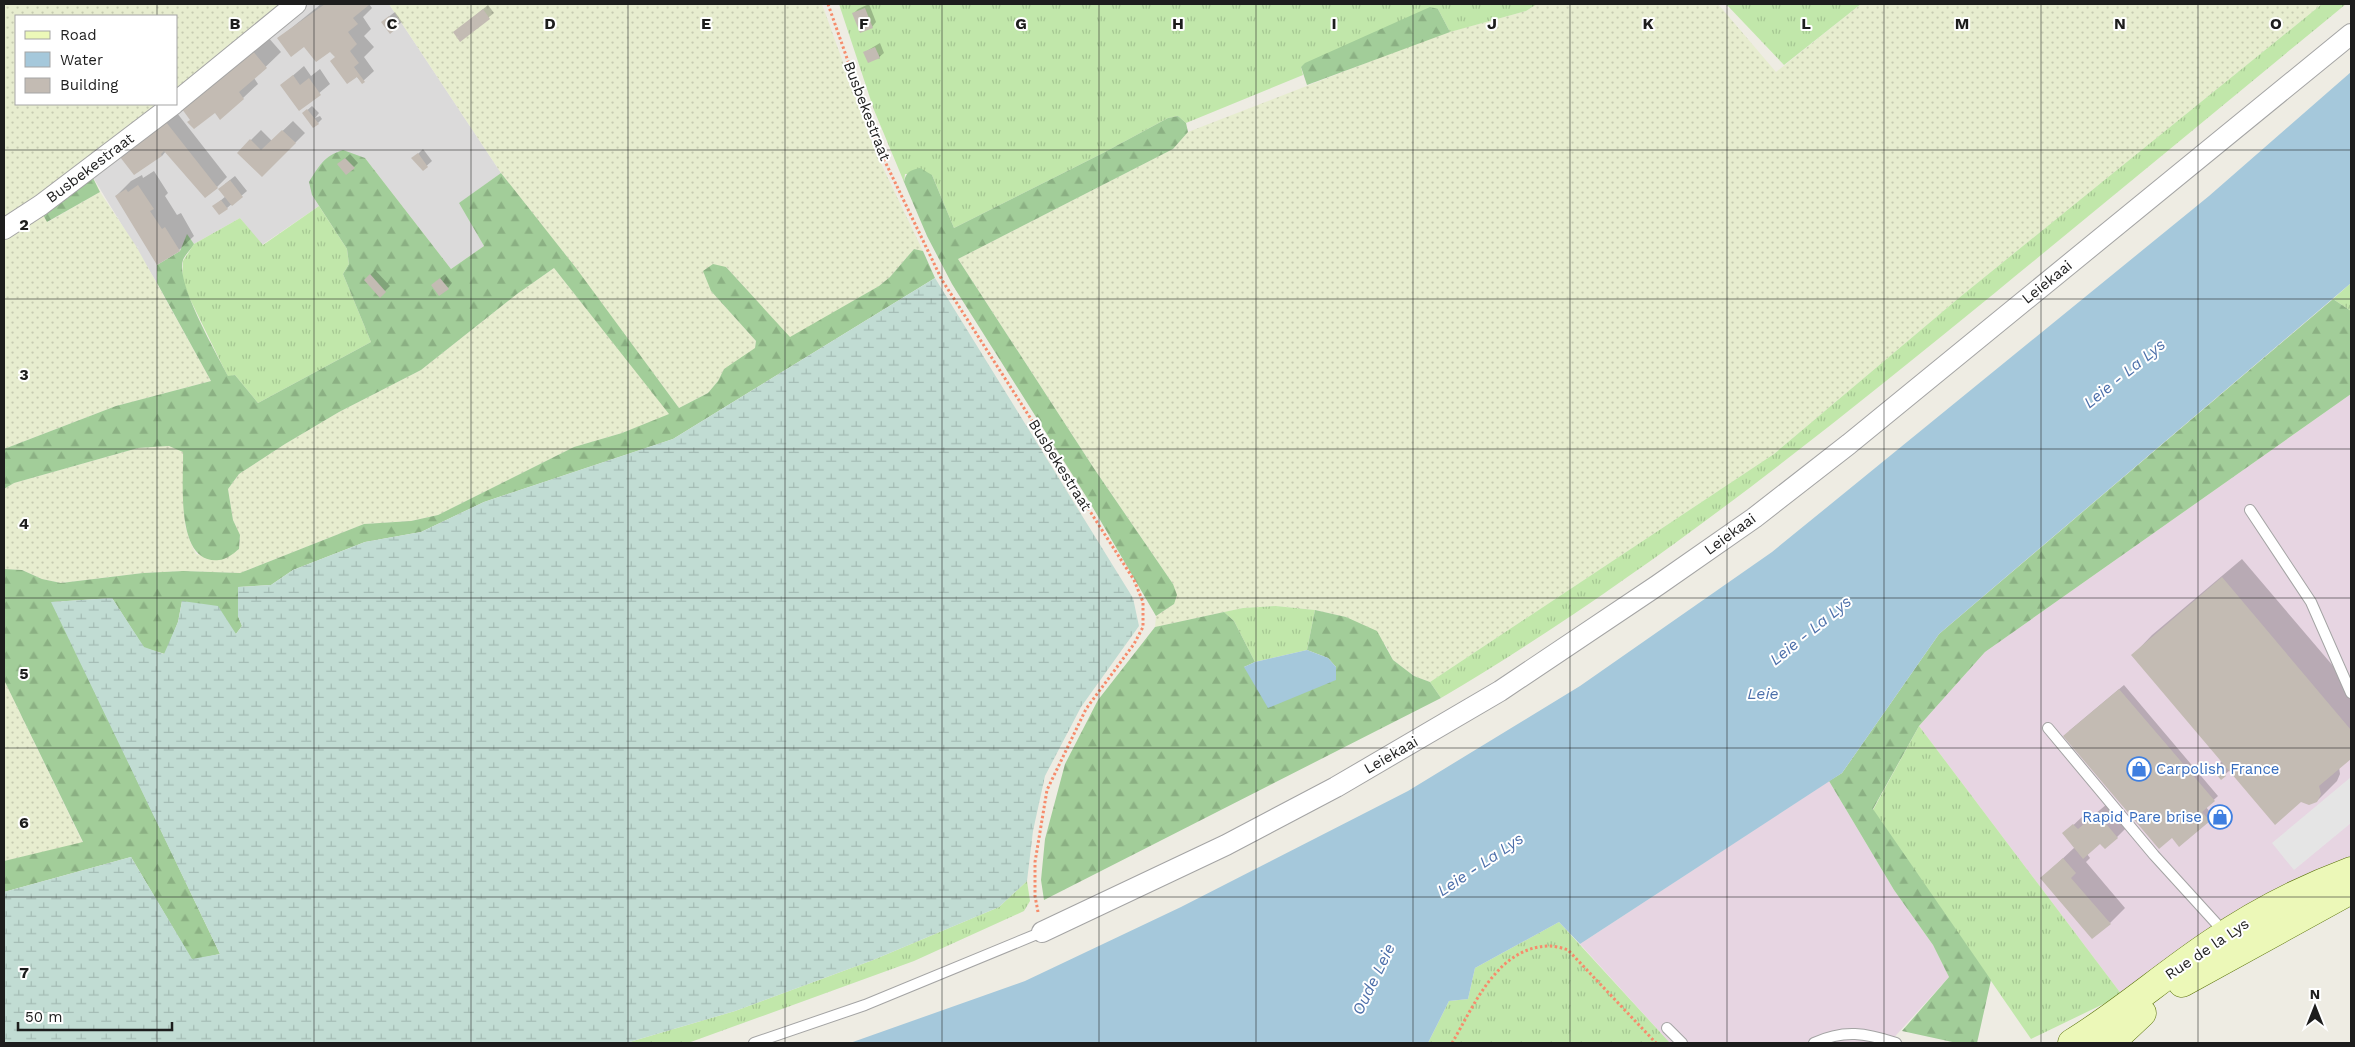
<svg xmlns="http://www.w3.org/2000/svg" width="2355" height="1047" font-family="'Work Sans',sans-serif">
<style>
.residential{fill:#dbdada}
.industrial{fill:#e7d5e2}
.farmland{fill:url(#farmland-dots)}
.grass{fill:url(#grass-tufts)}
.forest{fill:url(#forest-firs)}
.wetland{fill:url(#wetland-marsh)}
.parking{fill:#e5e5e5}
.water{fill:#a5c8db}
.shadow{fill:#0003}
.building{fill:#c3bbb3}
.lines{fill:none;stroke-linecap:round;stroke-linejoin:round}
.lane-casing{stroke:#a4a4a4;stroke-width:12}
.street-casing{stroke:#a4a4a4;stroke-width:22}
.secondary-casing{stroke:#587107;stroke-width:29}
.path{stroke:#f68c6c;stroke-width:3;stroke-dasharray:2.5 2.5;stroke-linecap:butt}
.lane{stroke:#fff;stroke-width:10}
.street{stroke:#fff;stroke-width:20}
.secondary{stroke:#ecf8b8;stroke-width:28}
.grid{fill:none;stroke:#1d1d1d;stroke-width:1;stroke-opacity:0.55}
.labels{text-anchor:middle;stroke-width:4;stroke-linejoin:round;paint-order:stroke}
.street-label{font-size:15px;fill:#1d1d1d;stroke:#fff}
.shop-label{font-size:15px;fill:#366cbe;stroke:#fff;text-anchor:start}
.water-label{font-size:16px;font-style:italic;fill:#4c6faa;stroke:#fff}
.grid-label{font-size:16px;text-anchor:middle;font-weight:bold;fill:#1d1d1d;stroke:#fff;stroke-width:4;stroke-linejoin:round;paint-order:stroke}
</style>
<defs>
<pattern id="farmland-dots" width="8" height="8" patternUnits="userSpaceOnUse" patternTransform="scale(1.25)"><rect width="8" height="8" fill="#e7edcf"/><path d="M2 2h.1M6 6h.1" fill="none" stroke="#c6cbb1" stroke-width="1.8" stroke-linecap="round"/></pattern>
<pattern id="grass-tufts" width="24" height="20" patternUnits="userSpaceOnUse" patternTransform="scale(1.25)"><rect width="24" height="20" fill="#c1e7aa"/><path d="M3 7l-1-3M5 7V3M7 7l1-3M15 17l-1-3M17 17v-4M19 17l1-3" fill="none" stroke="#a5c692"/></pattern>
<pattern id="forest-firs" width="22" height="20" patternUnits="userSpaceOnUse" patternTransform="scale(1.25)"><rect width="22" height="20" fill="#a2cd99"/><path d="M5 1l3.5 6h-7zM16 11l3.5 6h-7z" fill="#8bb083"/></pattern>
<pattern id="wetland-marsh" width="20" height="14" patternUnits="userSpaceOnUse" patternTransform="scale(1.25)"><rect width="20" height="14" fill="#c1dcd3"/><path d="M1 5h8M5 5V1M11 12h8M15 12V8" fill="none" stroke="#a5bcb5"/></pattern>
</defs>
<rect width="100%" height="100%" fill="#eeece3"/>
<polygon class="residential" points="307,4 389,4 501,173 460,203 484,246 451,269 365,158 312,195 319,206 262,245 240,218 194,244 187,235 180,251 157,265 157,283 91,174 192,97"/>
<g class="industrial">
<polygon points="2351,394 2351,862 2122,995 1919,726 1985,652"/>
<polygon points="1829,781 1894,890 1933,945 1949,977 1889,1043 1670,1043 1580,944"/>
</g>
<g class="farmland">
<polygon points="4,4 288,4 176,91 176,16 16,16 16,104 161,104 60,183 5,219"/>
<polygon points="389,4 822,4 875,151 923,251 914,249 890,277 879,286 790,338 726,267 711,291 756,341 755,349 724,369 718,381 708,393 679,408 575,268 501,173"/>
<polygon points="1537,4 1718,4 1776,72 1861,4 2322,4 1960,297 1774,454 1430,682 1414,676 1393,660 1386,646 1346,617 1315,610 1276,606 1243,608 1155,627 1156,616 1174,604 1173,584 1095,470 958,259 1173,149 1188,132 1438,35 1526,11"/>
<polygon points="100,192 136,246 211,381 116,406 4,449 4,234 41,211 48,222"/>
<polygon points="554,268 670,414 622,433 574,447 438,515 411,521 364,524 240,573 183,571 143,573 61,583 42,579 22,570 4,569 4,489 14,483 138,448 169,446 183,451 185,525 190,541 196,554 220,560 231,554 239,549 240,536 233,520 228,489 239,474 285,444 339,412 421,370 517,294"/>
<polygon points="4,680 83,843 4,861"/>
</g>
<g class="grass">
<polygon points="839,4 1537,4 1526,11 1450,32 1438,9 1301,67 1303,75 1186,123 1178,116 1168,118 1103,153 954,228 932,175 905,174 904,182 874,110"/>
<polygon points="1726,4 1861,4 1784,65"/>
<path d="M 2322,4 L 2346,4 C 2229,100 2113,196 1996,292 C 1818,437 1639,581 1441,698 L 1430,682 L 1774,454 L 1960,297 Z"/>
<polygon points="319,206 347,249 349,264 343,274 371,342 258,403 235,375 228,377 190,299 182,279 183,261 194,244 240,218 263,245"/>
<polygon points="2351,283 2351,311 2333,299"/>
<polygon points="1276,606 1315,610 1307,650 1255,662 1234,621 1224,612 1243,608"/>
<polygon points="1919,726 2122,995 2031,1039 1873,810"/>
<polygon points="1027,881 1030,901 1024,911 914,961 688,1043 626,1043 735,1011 873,960 999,907"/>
<polygon points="1559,922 1670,1043 1428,1043 1449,1001 1468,999 1475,968"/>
</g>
<g class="forest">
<polygon points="1430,7 1438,9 1450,32 1307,85 1301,67 1305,63"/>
<path d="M 1178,116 L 1186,123 L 1188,132 L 1173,149 L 958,259 L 1095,470 L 1173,584 L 1177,595 L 1174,604 L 1156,616 L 1089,501 L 952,284 L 927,236 L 904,182 C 906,172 910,170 920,168 L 932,175 L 954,228 L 1103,153 L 1168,118 Z"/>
<path d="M 343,150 L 365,158 L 451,269 L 484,246 L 459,203 L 501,173 L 576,268 L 679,408 L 708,393 L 718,381 L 724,369 L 755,348 L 756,341 L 711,291 L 703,271 L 713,264 L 726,267 L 790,337 L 879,286 L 890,277 L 914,249 L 923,251 L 935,278 L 673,439 L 484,502 L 421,532 L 365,542 L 293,570 L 271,585 L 238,587 L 238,616 L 242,626 L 236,634 L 182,601 L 178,622 L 165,654 L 144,648 L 112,598 L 52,602 L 220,954 L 192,960 L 131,857 L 4,892 L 4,861 L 83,842 L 4,680 L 4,569 L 22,570 L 42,579 L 61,583 L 143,573 L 183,571 L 240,573 L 364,524 L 411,521 L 438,515 L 574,447 L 622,433 L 669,414 L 554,268 L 517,294 L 421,370 L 339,412 L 285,444 L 239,474 L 228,489 L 233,520 L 240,535 L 239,549 C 234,553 226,560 219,560 C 174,565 184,479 183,452 L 169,446 L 138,448 L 14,483 L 4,489 L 4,449 L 116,406 L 211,381 L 157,283 L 157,265 L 180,251 L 187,234 L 194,244 C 191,249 185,255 183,260 C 175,282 217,354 228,376 L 235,375 L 258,403 L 371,342 L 343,274 L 349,264 L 347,249 L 312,195 L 309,182 C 319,166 324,156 343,150 Z"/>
<polygon points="91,174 100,192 47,222 41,211"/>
<polygon points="2333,299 2351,311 2351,394 1985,652 1919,726 1873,809 1991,980 1977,1043 1957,1043 1902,1031 1949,977 1933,945 1894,890 1829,781 1842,773 1939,634"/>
<polygon points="1315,610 1346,617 1377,631 1393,660 1414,676 1430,682 1441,698 1044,900 1041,880 1045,839 1065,764 1098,700 1155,627 1224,612 1234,621 1255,662 1244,667 1336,667 1328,658 1307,650"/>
</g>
<polygon class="wetland" points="935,278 1133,598 1139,626 1081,707 1045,776 1033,831 1027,881 999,907 873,960 735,1011 626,1043 4,1043 4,892 131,857 192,959 220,954 51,602 112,598 144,647 164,654 178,622 182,601 218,606 236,634 242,626 238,616 238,587 271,585 293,570 365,542 421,532 484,502 673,439"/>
<polygon class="parking" points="2351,777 2351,823 2294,870 2272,843"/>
<g class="water">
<polygon points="2351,72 2351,283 1939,634 1842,773 1580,944 1559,922 1475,968 1468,999 1449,1001 1428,1043 850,1043 1025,981 1181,907 1408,791 1580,686 1772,552 2209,196"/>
<polygon points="1307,650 1328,658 1336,667 1336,680 1268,708 1244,667 1255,662"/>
</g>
<g class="shadow">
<polygon points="321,4 369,4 372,8 363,17 371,29 364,36 374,47 364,57 374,71 362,82 330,50 279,38"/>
<polygon points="869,4 876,22 872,27 854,13 858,9"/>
<polygon points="488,5 494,13 460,40 455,32"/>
<polygon points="395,12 402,22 397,26 387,18"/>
<polygon points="267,36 281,52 254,78 258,84 243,98 192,119"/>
<polygon points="880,43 884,53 879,57 865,52"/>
<polygon points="304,66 311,76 320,69 330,84 300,109 282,85"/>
<polygon points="312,106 319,113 315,118 320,116 322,119 318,123 304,113"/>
<polygon points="177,113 227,177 217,187 166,151 162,156 122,157"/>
<polygon points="293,121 305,133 262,176 238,153 261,130 272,141"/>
<polygon points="423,149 432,161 423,169 418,154"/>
<polygon points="350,154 358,163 354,167 339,164"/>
<polygon points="154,171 168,193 165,196 177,215 181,213 194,236 179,250 116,196 131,181 142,175 143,178"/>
<polygon points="235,176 247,191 227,208 214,206 226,196 225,184"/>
<polygon points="375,270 390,286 380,296 365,280"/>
<polygon points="445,274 452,283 448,288 437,281"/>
<polygon points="2242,559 2351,687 2351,757 2339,767 2340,774 2337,781 2317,801 2230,770 2221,778 2214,769 2222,761 2133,655 2152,635"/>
<polygon points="2124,685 2218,796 2206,807 2213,816 2209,821 2172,836 2069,731"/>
<polygon points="2107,804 2127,827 2117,837 2101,842 2087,854 2090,858 2086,862 2125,908 2110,923 2042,878 2075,847 2064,834 2084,815 2088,820"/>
</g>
<g class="building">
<polygon points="325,4 369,5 353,18 358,24 348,32 357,44 350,51 359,63 354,67 365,82 362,84 357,77 347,84 330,61 335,57 330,52 316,62 304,47 291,57 277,38"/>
<polygon points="865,8 873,28 860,33 852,13"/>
<polygon points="483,9 490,19 460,42 453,32"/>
<polygon points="389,16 398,27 390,34 381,22"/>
<polygon points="875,47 880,58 868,63 863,52"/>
<polygon points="252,50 267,68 239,92 244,99 220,120 215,113 194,129 187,122 190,120 182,109"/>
<polygon points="293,75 300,85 309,78 321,95 299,111 280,85"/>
<polygon points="307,109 319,124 313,128 302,113"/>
<polygon points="166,122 218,188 205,198 164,151 161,154 162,156 134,175 120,157"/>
<polygon points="282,130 296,143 262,177 237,153 250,139 261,150"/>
<polygon points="418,153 428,167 423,171 411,158"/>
<polygon points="345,158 355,168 346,175 337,164"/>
<polygon points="230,180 243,197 232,206 218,189"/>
<polygon points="138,185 154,209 150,211 162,229 165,227 180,251 157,265 115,196 126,189 128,192"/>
<polygon points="221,200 228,209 219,215 212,206"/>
<polygon points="370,274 386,292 380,298 364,280"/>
<polygon points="440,278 449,289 439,296 431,285"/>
<polygon points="2222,577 2351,730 2351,759 2319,786 2321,794 2317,802 2309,805 2301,802 2275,825 2131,655"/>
<polygon points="2119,689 2215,801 2202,812 2210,821 2179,847 2172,838 2159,849 2063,736"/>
<polygon points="2217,764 2226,776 2221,780 2212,769"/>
<polygon points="2097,813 2118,838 2105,849 2100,844 2083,859 2062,833 2073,824 2078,829"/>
<polygon points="2063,858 2076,873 2071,878 2111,924 2092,939 2040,878"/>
</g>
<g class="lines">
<g class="lane-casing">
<g id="lane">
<polyline points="2250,510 2311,602 2351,693"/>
<polyline points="2048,728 2154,855 2225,933"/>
<polyline points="1667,1028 1682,1043"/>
<polyline points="754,1043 865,1005 1042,932"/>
<path d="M 1814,1043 C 1844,1029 1866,1033 1896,1043"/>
</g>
</g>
<g class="street-casing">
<g id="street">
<polyline points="176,102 296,4"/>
<polyline points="4,229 41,205 174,104"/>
<polyline points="1042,932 1226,845 1336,787 1500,691 1658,585 1754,518 1849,444 2351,34"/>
</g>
</g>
<g class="secondary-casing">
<g id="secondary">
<polyline points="2182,983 2351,890"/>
<path d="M 2072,1043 C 2121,1013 2164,975 2212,943 C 2254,914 2303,889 2351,871"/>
<polyline points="2110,1043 2142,1013"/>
</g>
</g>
<g class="path">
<polyline points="828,4 878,147 942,280 1134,580 1143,602 1143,627 1134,644 1086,709 1047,790 1035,862 1035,896 1038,912"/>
<path d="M 1452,1043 C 1474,1006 1497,947 1549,946 C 1555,946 1562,948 1568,950 L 1656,1043"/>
</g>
<use href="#lane" class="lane"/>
<use href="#street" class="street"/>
<use href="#secondary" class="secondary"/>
</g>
<path class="grid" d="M 157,4 L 157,16M 314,4 L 314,1043M 471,4 L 471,1043M 628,4 L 628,1043M 785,4 L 785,1043M 942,4 L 942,1043M 1099,4 L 1099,1043M 1256,4 L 1256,1043M 1413,4 L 1413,1043M 1570,4 L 1570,1043M 1727,4 L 1727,1043M 1884,4 L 1884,1043M 2041,4 L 2041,1043M 2198,4 L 2198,1043M 157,104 L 157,1043M 4,150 L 2351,150M 4,299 L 2351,299M 4,449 L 2351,449M 4,598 L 2351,598M 4,748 L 2351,748M 4,897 L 2351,897"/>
<defs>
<g id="shop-ring" transform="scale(1.25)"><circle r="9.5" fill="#fff" stroke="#3f7fe0" stroke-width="1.5"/><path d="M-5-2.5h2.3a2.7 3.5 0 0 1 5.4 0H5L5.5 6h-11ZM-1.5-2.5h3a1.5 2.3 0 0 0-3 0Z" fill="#3f7fe0"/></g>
</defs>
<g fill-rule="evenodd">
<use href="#shop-ring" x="2139" y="769"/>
<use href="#shop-ring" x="2220" y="817"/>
</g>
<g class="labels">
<g class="street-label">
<text transform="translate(867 111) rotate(69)" y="5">Busbekestraat</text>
<text transform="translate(90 168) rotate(-37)" y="5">Busbekestraat</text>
<text transform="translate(2047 282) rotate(-39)" y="5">Leiekaai</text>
<text transform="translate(1060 465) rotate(58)" y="5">Busbekestraat</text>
<text transform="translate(1730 534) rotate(-36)" y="5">Leiekaai</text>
<text transform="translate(1391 755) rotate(-30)" y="5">Leiekaai</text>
<text transform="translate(2207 949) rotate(-34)" y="5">Rue de la Lys</text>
</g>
<g class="shop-label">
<text x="2156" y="774">Carpolish France</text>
<text x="2202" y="822" text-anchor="end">Rapid Pare brise</text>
</g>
<g class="water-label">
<text transform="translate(2124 373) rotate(-39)" y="6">Leie - La Lys</text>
<text transform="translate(1810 630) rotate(-39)" y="6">Leie - La Lys</text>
<text x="1763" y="699">Leie</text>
<text transform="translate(1480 864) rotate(-34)" y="6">Leie - La Lys</text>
<text transform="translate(1373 979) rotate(-64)" y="6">Oude Leie</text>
</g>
</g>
<g class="grid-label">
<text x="235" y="29">B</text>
<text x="392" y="29">C</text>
<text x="550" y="29">D</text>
<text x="706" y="29">E</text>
<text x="864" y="29">F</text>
<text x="1021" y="29">G</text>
<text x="1178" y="29">H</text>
<text x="1334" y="29">I</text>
<text x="1492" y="29">J</text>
<text x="1648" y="29">K</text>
<text x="1806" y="29">L</text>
<text x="1962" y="29">M</text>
<text x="2120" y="29">N</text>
<text x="2276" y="29">O</text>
<text x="24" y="230">2</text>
<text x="24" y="380">3</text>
<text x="24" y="529">4</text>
<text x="24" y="679">5</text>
<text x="24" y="828">6</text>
<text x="24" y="978">7</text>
</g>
<rect width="2355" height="1047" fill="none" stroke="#1d1d1d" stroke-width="10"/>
<rect x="15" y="15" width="162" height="90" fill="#ffffff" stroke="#a5a5a5"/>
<rect x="25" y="31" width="25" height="8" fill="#ecf8b8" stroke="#a5a5a5"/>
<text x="60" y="40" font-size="15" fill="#1d1d1d">Road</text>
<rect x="25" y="52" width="25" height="15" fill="#a5c8db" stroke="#a5a5a5"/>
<text x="60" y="65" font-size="15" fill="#1d1d1d">Water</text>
<rect x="25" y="78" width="25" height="15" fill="#c3bbb3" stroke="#a5a5a5"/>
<text x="60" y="90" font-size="15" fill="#1d1d1d">Building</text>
<g transform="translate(2315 1007)" stroke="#ffffff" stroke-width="4" paint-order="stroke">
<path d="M0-4L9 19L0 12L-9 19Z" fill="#1d1d1d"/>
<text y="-8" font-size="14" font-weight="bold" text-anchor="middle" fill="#1d1d1d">N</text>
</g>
<path d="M18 1022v8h154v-8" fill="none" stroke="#1d1d1d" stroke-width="2.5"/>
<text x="25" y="1022" font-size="15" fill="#1d1d1d" stroke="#ffffff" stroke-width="4" paint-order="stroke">50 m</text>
</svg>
